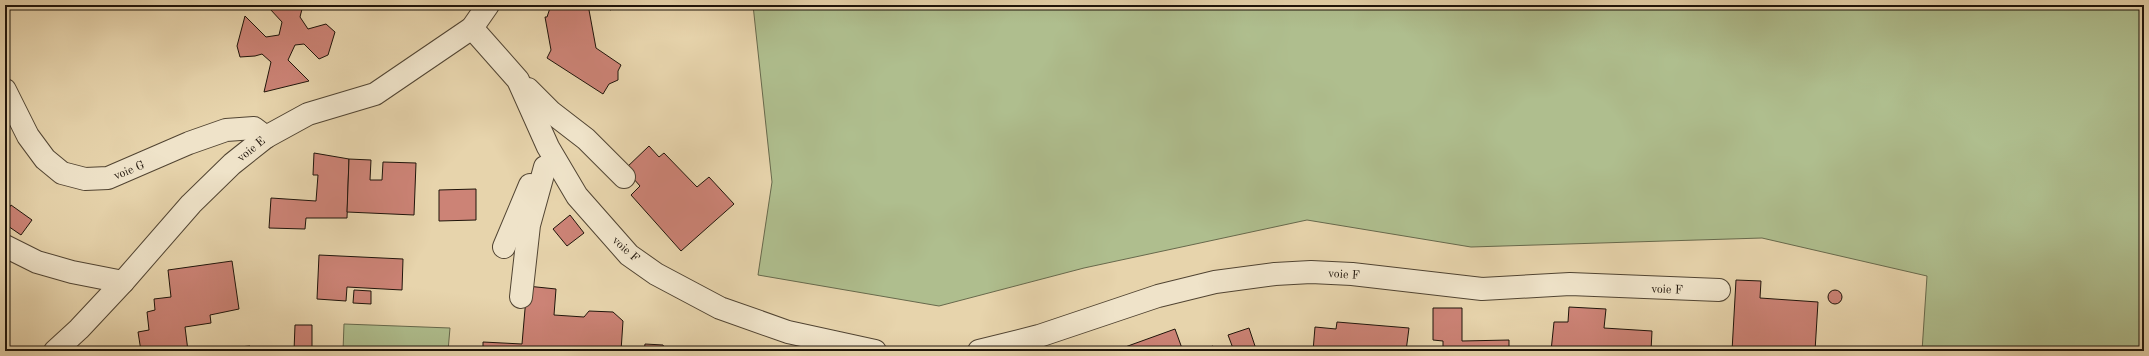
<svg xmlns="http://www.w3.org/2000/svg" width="2149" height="356" font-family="'Old Standard TT',serif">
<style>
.green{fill:#afbe8e;stroke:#67694c}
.building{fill:#cc8376;stroke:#1f140a}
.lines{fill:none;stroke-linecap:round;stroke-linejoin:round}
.minor-casing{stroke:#514432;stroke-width:24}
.minor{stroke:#efe3c9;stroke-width:22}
.labels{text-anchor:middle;stroke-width:4;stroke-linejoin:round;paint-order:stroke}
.street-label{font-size:12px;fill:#1f140a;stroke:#efe3c9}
</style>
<rect width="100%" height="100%" fill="#e7d4ac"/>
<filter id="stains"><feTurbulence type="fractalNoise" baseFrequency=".005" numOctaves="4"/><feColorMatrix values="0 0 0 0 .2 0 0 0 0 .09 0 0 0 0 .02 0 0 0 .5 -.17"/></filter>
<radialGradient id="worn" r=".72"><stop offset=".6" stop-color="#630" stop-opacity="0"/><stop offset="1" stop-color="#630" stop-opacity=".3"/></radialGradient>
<g class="green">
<polygon points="753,5 2144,5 2144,351 1922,351 1927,276 1762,238 1471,247 1307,220 1084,268 939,306 758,275 772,182"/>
<polygon points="344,324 450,328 448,351 343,351"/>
</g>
<g class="building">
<polygon points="271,5 303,5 300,17 308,29 326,24 335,32 328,55 319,59 304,44 295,45 288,60 309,81 264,92 271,62 262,54 255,56 240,57 237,46 245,16 266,37 279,35 282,22 270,9"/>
<polygon points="551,5 591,5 589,10 596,48 621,65 618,71 618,80 609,84 603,94 547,58 551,50 545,17 547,17"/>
<polygon points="596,5 613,5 611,10"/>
<polygon points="649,146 659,157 664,153 697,187 709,177 734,204 681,251 631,195 640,186 625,169"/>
<polygon points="314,153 349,159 347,218 306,218 305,229 269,228 271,198 316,201 318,175 313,175"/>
<polygon points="349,159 371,160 370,180 382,180 383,162 416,163 414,215 347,212"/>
<polygon points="476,189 476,220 439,221 439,190"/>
<polygon points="11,205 32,220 21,235 5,224 5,214"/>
<polygon points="570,215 584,233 567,246 553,229"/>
<polygon points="319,255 403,259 402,290 347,287 346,301 317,299"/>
<polygon points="232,261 239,309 210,315 211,323 185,327 188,351 141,351 138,332 149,330 147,312 155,310 154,299 171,297 168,270"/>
<polygon points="1736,280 1761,281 1760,298 1818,302 1815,351 1732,351"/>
<polygon points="527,286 556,289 554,315 584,317 589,311 613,312 623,321 621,351 483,351 483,342 522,344"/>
<circle cx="1835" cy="297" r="7"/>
<polygon points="354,290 371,291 371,304 353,303"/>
<polygon points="1569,307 1606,309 1604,328 1652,331 1651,351 1551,351 1554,322 1568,322"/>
<polygon points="1433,308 1462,308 1462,341 1509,340 1509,351 1443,351 1443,341 1433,340"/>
<polygon points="1337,322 1409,328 1406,351 1313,351 1315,327 1336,329"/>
<polygon points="295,325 312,325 312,351 294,351"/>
<polygon points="1249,328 1256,349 1234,351 1228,335"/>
<polygon points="1175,329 1183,351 1114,351"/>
<polygon points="645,344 663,345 664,347 667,348 667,351 644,351"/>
<polygon points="250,346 250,351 217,351 217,349"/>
<polygon points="1213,346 1214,351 1197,351"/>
</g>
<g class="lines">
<g class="minor-casing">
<g id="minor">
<polyline points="472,28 518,80 548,147 577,196 629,255 656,274 720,308 788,332 875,351"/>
<polyline points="528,89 551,112 586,139 624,177"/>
<polyline points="5,90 28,136 45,159 62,173 85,179 108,178 189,143 226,130 254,128 266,137"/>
<polyline points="5,246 37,262 72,272 123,282"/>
<polyline points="504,247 530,185"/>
<polyline points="521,297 529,225 545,167"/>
<polyline points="55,351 79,329 123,282 191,204 232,164 266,137 308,114 375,94 472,28 488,5"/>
<polyline points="979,351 1039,336 1158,296 1215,282 1275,274 1311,272 1352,274 1482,289 1570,284 1719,290"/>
</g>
</g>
<use href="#minor" class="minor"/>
</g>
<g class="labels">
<g class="street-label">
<text transform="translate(251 149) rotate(-39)" y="4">voie E</text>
<text transform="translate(129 170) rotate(-22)" y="4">voie G</text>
<text transform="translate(626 249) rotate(42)" y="4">voie F</text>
<text transform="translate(1344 274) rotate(4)" y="4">voie F</text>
<text transform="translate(1667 289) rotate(2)" y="4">voie F</text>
</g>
</g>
<rect width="2149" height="356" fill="none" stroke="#e7d4ac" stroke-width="20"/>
<rect x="6" y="6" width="2137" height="344" fill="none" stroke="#1f140a" stroke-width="2"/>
<rect x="10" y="10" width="2129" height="336" fill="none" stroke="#1f140a"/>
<rect width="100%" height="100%" filter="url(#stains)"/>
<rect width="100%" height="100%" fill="url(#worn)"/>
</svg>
